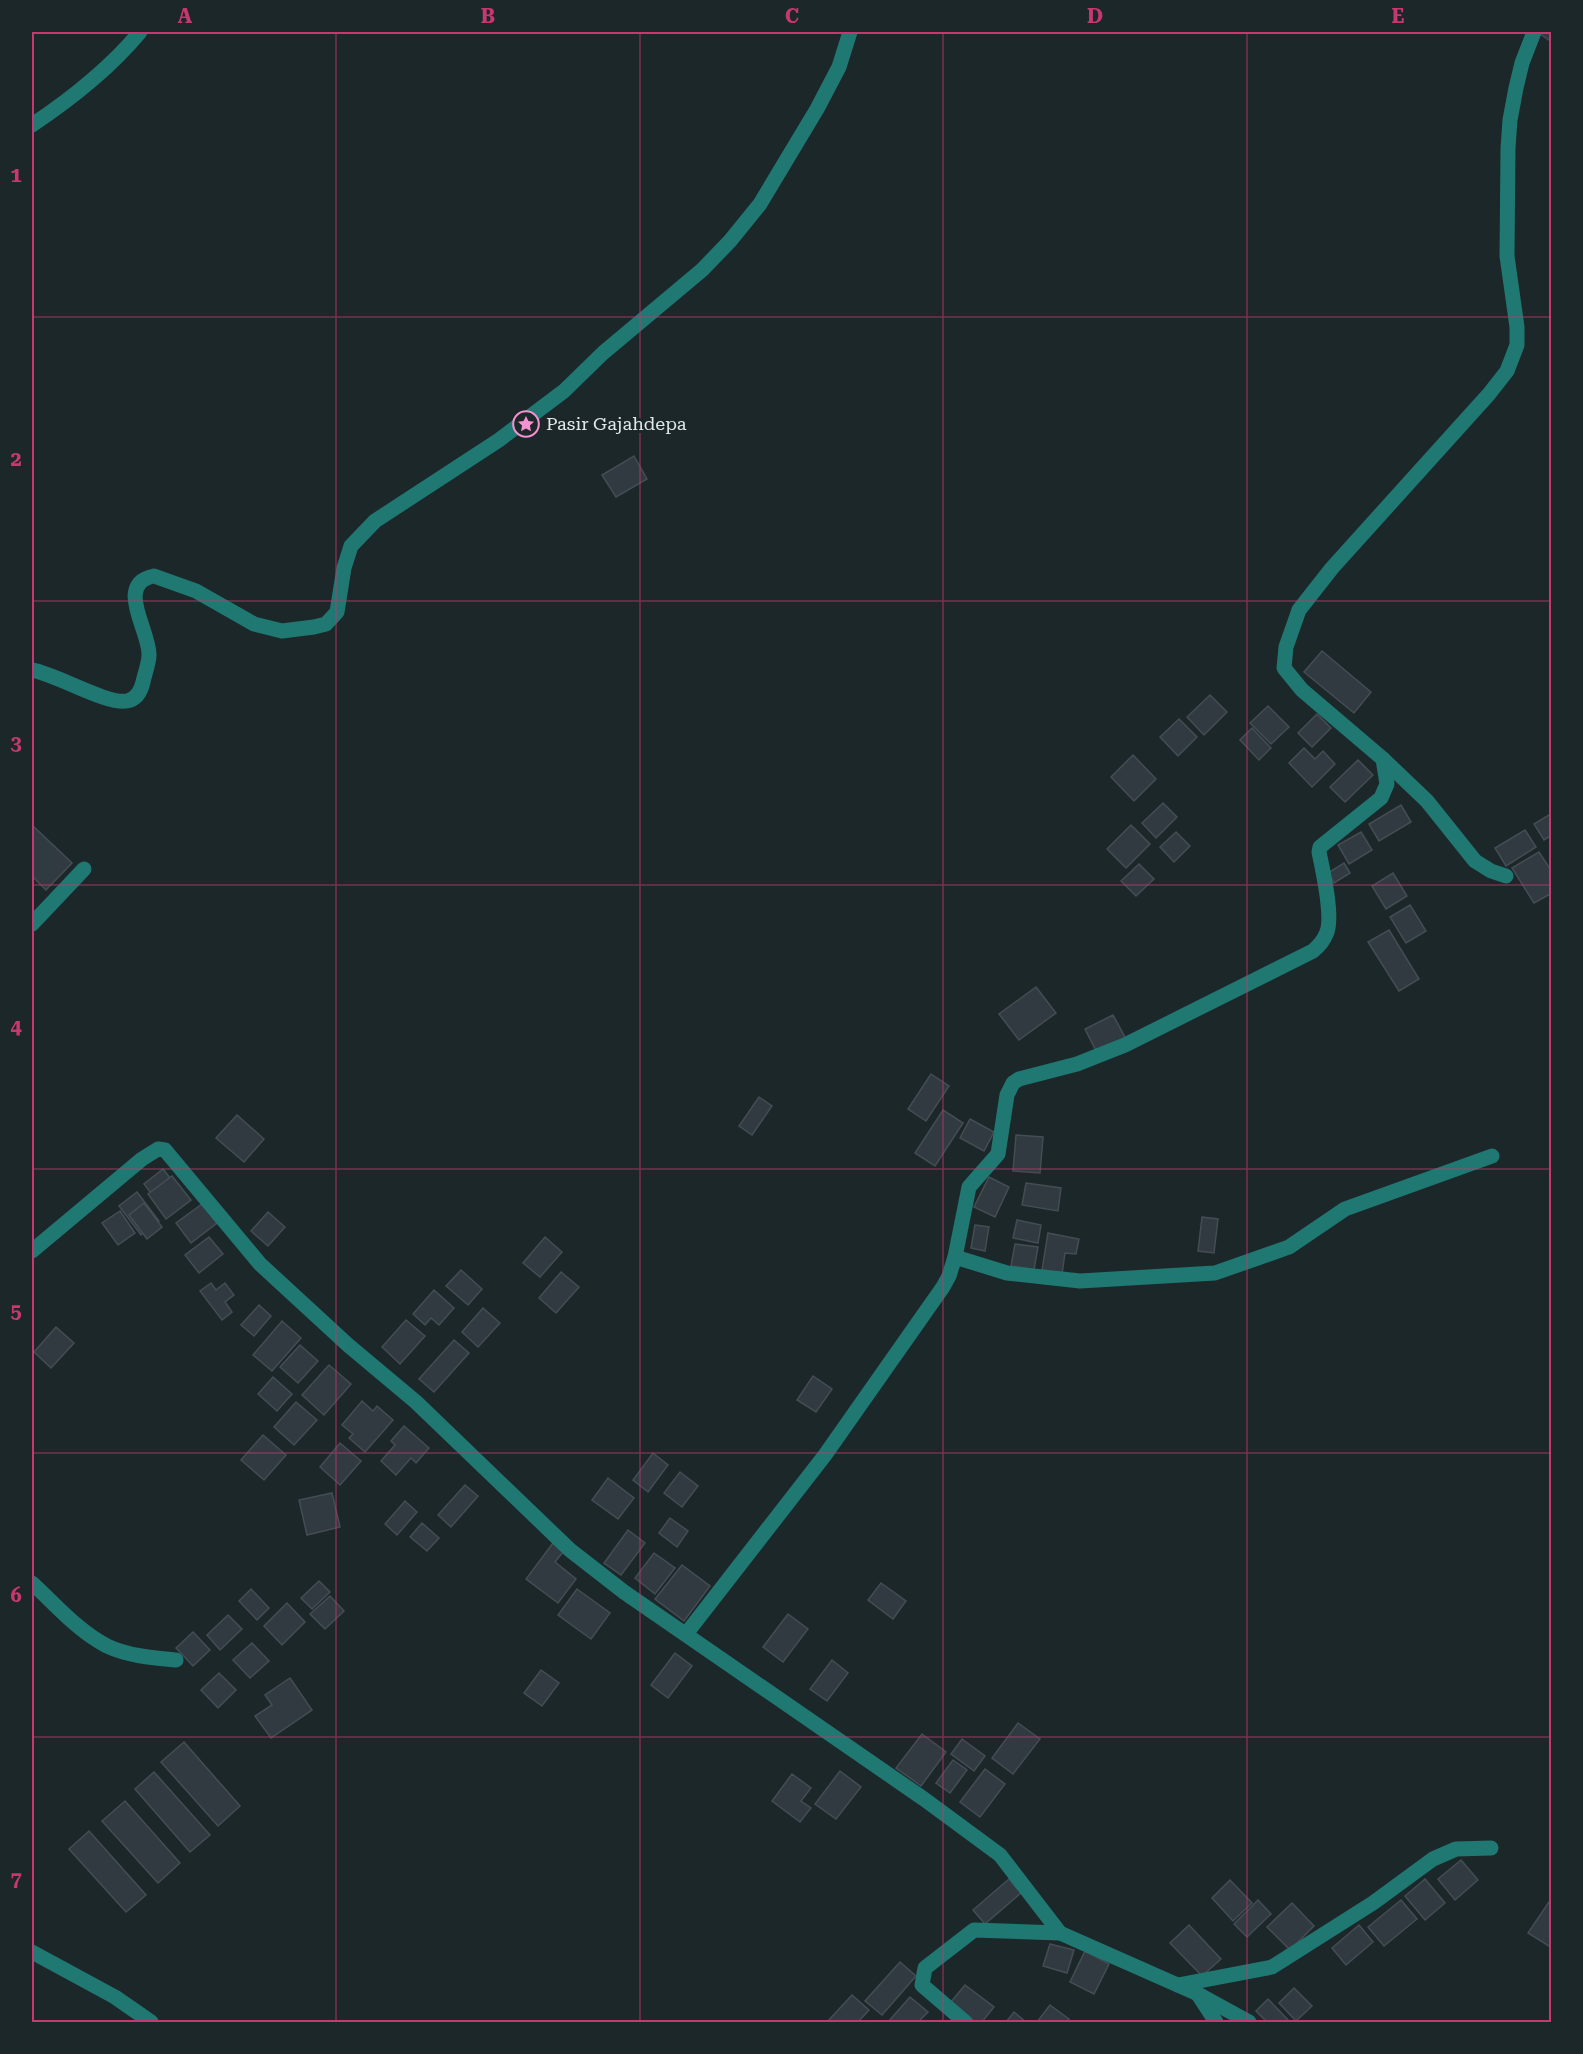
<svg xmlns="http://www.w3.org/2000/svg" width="1583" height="2054" font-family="'Roboto Serif',serif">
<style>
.building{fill:#313a40;stroke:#444d54;stroke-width:1.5}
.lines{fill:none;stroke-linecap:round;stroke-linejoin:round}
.minor{stroke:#1f7871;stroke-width:15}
.grid{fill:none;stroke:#c73770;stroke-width:1.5;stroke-opacity:0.55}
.labels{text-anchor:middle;stroke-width:6;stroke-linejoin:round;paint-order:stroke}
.poi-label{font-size:18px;fill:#e1e8ea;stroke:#1c2729;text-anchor:start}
.neatline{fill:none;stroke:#c73770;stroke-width:2}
.grid-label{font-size:20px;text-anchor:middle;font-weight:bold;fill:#c73770}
</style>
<rect width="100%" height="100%" fill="#1c2729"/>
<g class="building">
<polygon points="1542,32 1552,32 1552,42 1540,34"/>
<polygon points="634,456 647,479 616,497 602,475"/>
<polygon points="1322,651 1371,692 1354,713 1304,672"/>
<polygon points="1210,695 1227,712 1204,735 1187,717"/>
<polygon points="1268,706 1289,727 1271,744 1250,723"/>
<polygon points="1317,714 1331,728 1312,747 1298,733"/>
<polygon points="1179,719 1197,737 1178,756 1160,737"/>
<polygon points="1252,728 1271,748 1259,760 1240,740"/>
<polygon points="1304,748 1315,759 1323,751 1335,764 1312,787 1289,763"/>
<polygon points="1133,755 1156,779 1134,801 1111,777"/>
<polygon points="1358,760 1373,775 1345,802 1330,787"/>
<polygon points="1163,803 1177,817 1156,838 1142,823"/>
<polygon points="1401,805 1411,822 1379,841 1369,824"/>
<polygon points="1552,813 1552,835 1544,840 1534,824"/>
<polygon points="32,825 72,863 46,890 32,876"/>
<polygon points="1131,825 1150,844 1126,868 1107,849"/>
<polygon points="1525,830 1536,847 1506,866 1495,848"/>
<polygon points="1176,832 1190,846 1174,862 1160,847"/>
<polygon points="1361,832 1372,850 1349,864 1338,845"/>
<polygon points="1539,852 1552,872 1552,893 1534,903 1512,868"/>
<polygon points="1344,863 1350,873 1334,883 1328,873"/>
<polygon points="1139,864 1154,879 1136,896 1121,881"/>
<polygon points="1393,873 1407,896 1386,909 1372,886"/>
<polygon points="1410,905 1426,931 1406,943 1390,917"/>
<polygon points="1389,930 1419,979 1399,991 1368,942"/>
<polygon points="1036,987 1056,1013 1019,1040 999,1014"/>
<polygon points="1113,1015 1126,1039 1097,1053 1085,1029"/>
<polygon points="931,1074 949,1086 926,1121 908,1109"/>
<polygon points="759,1097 772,1106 752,1135 739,1126"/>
<polygon points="943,1110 963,1123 935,1166 915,1153"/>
<polygon points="237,1115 264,1139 244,1162 216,1138"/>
<polygon points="970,1119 994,1132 984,1151 960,1138"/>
<polygon points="1016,1135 1043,1137 1040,1173 1013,1171"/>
<polygon points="163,1169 182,1193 162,1208 144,1184"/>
<polygon points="172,1176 191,1200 166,1219 148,1194"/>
<polygon points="989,1177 1009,1187 995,1217 974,1207"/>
<polygon points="1026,1183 1061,1188 1058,1211 1022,1205"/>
<polygon points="137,1192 159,1221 141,1235 119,1206"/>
<polygon points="144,1203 162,1227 147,1239 129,1215"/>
<polygon points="202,1204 217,1223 191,1243 176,1223"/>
<polygon points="120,1211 135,1233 118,1245 102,1223"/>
<polygon points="268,1212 285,1227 268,1246 251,1231"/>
<polygon points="1202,1217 1218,1219 1214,1253 1198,1251"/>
<polygon points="1017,1220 1041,1225 1038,1243 1013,1238"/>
<polygon points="975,1225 989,1227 985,1251 971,1248"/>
<polygon points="1048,1233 1079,1239 1076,1254 1065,1253 1062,1274 1042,1270"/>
<polygon points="209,1237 223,1254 199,1273 185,1255"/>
<polygon points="545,1237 562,1252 540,1277 523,1263"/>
<polygon points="1015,1244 1038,1247 1034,1270 1011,1266"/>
<polygon points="461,1270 482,1289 468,1305 446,1286"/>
<polygon points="561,1272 579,1287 556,1313 539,1298"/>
<polygon points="211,1283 216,1290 225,1283 234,1295 225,1302 232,1312 222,1320 200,1291"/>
<polygon points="434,1290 454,1308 439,1325 431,1318 425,1325 413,1314"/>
<polygon points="259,1305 271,1316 254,1336 241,1325"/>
<polygon points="483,1308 500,1323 478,1347 462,1332"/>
<polygon points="406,1320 425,1336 400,1364 382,1347"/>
<polygon points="282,1321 301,1338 272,1371 253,1355"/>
<polygon points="56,1327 74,1343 51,1368 34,1352"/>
<polygon points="454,1340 469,1353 434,1392 419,1379"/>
<polygon points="300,1345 318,1361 298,1383 280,1367"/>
<polygon points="329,1365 351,1384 324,1415 302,1395"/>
<polygon points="813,1376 832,1389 816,1412 797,1400"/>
<polygon points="273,1377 292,1394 277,1411 258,1394"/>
<polygon points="362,1401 373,1411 377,1406 393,1420 365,1452 349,1438 353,1434 342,1425"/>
<polygon points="296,1402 317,1420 294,1445 274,1427"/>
<polygon points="404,1426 429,1448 416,1463 411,1458 396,1475 381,1461 395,1445 391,1441"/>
<polygon points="263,1435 286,1455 264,1480 241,1460"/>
<polygon points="340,1443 361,1461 340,1485 320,1467"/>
<polygon points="653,1453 668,1465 648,1492 633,1480"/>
<polygon points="680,1472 698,1486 682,1507 664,1493"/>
<polygon points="608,1478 634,1498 618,1519 592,1500"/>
<polygon points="465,1485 478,1496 451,1527 438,1515"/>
<polygon points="332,1493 340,1527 307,1535 299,1500"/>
<polygon points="405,1501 417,1512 397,1535 385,1524"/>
<polygon points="670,1518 688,1531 677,1547 659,1533"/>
<polygon points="422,1523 439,1538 427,1551 410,1537"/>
<polygon points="628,1530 645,1543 621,1575 604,1563"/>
<polygon points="553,1543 564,1551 555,1562 576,1579 558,1603 526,1579"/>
<polygon points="654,1553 675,1568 655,1594 635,1578"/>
<polygon points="682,1565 710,1586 684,1621 655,1599"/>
<polygon points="319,1581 330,1592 312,1609 301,1598"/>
<polygon points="881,1583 906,1601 893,1619 868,1600"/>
<polygon points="251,1589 269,1608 257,1620 239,1601"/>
<polygon points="577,1589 610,1613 591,1639 558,1615"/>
<polygon points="330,1596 344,1611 325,1629 310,1614"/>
<polygon points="287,1603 305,1622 282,1645 264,1626"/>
<polygon points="788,1614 808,1629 783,1662 763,1647"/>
<polygon points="228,1615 242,1629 220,1650 207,1635"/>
<polygon points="193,1632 210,1650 193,1666 176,1648"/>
<polygon points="252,1643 269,1661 250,1678 233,1660"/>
<polygon points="675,1653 692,1666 668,1698 651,1685"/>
<polygon points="832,1660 848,1673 827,1701 810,1689"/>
<polygon points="541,1670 559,1683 542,1706 524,1693"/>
<polygon points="219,1673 236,1690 218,1708 201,1690"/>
<polygon points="290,1678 312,1710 271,1738 255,1716 272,1705 265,1695"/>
<polygon points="1018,1723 1040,1739 1013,1774 992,1758"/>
<polygon points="922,1734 946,1752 921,1786 896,1768"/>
<polygon points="962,1739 985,1756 974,1771 951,1754"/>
<polygon points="184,1742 240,1806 218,1826 161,1762"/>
<polygon points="953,1760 967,1770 950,1793 936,1783"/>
<polygon points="985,1769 1005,1784 980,1817 960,1802"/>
<polygon points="840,1771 861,1787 836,1819 815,1804"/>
<polygon points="154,1772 210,1835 190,1852 135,1789"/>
<polygon points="792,1774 811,1788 801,1801 811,1808 800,1822 772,1801"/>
<polygon points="125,1801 180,1863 158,1883 102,1821"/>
<polygon points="89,1831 146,1895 126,1912 69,1849"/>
<polygon points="1461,1860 1478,1880 1455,1900 1438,1879"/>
<polygon points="1009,1879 1021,1893 985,1924 973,1910"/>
<polygon points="1425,1879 1445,1903 1425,1920 1405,1896"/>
<polygon points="1230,1880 1252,1903 1233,1921 1212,1898"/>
<polygon points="1551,1899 1552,1899 1552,1948 1528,1933"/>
<polygon points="1258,1900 1271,1914 1247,1937 1234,1924"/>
<polygon points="1401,1900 1417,1919 1384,1946 1368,1927"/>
<polygon points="1292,1903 1314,1926 1290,1950 1267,1927"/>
<polygon points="1189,1925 1221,1959 1202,1976 1170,1943"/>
<polygon points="1359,1925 1373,1942 1346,1965 1332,1948"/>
<polygon points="1050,1944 1074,1950 1067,1973 1043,1966"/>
<polygon points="1085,1951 1109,1964 1094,1994 1070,1982"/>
<polygon points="900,1962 916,1976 882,2015 865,2001"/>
<polygon points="965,1985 994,2007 982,2022 976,2022 950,2003"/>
<polygon points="1294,1988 1312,2006 1296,2021 1279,2003"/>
<polygon points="852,1995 869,2010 858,2022 827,2022"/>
<polygon points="910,1997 928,2012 918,2022 888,2022"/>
<polygon points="1268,1999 1290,2022 1267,2022 1256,2011"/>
<polygon points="1050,2005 1069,2019 1066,2022 1037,2022"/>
<polygon points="1014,2012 1026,2022 1006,2022"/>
</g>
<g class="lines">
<g class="minor">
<path d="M 32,125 C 71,99 110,68 140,32"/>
<path d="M 32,670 C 56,674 107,705 127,701 C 137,699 141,691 143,682 C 145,673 149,663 149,655 C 150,631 114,584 154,576 L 196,591 L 254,624 L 282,631 L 314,627 L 326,624 L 337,612 L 344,568 L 351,546 L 375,521 L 499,440 L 564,391 L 603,353 L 702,270 L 730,241 L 760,204 L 817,109 L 839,67 L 850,32"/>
<polyline points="1383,759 1427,801 1475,861 1491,871 1506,876"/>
<polyline points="32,924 84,869"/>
<polyline points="32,1251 142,1159 158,1149 165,1150 260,1264 348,1345 416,1402 570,1550 624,1592 924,1799 1000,1855 1060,1933 1198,1994 1249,2022"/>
<polyline points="955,1257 1007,1273 1080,1281 1215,1273 1289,1247 1345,1209 1492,1156"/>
<path d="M 32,1583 C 56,1605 78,1631 107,1646 C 128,1656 154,1658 176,1660"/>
<path d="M 686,1634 L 825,1455 L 943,1287 L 949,1276 L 955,1257 L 969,1187 L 998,1154 L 1007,1095 L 1013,1083 L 1019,1079 L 1077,1064 L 1125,1045 L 1313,951 C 1319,946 1324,940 1327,932 C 1333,915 1323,871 1319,852 L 1320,847 L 1381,798 L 1387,784 L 1383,759 L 1302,690 L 1284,668 L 1286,647 L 1299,610 L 1332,568 L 1489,394 L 1507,371 L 1517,345 L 1517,327 L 1507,256 L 1508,148 L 1510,120 L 1516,88 L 1522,63 L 1534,32"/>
<polyline points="32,1952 115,1997 151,2022"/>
<polyline points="1178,1985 1272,1967 1373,1903 1433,1859 1456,1849 1491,1848"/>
<polyline points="1199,1996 1216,2022"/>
<polyline points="965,2022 922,1985 925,1968 974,1930 1060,1933"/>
</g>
</g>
<path class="grid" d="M 336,32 L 336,2022M 640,32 L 640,2022M 943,32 L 943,2022M 1247,32 L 1247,2022M 32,317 L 1552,317M 32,601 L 1552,601M 32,885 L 1552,885M 32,1169 L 1552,1169M 32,1453 L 1552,1453M 32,1737 L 1552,1737"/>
<defs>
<g id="sight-ring" transform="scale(1.35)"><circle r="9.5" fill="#1c2729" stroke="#f690d0" stroke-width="1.5"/><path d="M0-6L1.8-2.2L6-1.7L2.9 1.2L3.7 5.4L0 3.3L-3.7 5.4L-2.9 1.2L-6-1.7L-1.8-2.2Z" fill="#f690d0"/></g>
</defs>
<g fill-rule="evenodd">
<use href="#sight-ring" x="526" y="424"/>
</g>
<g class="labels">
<g class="poi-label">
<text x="546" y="430">Pasir Gajahdepa</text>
</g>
</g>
<rect width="1583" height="2054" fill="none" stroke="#1c2729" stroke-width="66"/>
<rect x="33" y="33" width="1517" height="1988" class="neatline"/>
<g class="grid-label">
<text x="185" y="23">A</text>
<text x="488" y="23">B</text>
<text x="792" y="23">C</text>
<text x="1095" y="23">D</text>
<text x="1398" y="23">E</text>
<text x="16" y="182">1</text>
<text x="16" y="466">2</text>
<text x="16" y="750">3</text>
<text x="16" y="1034">4</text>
<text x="16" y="1318">5</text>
<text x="16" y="1602">6</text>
<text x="16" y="1886">7</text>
</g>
</svg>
